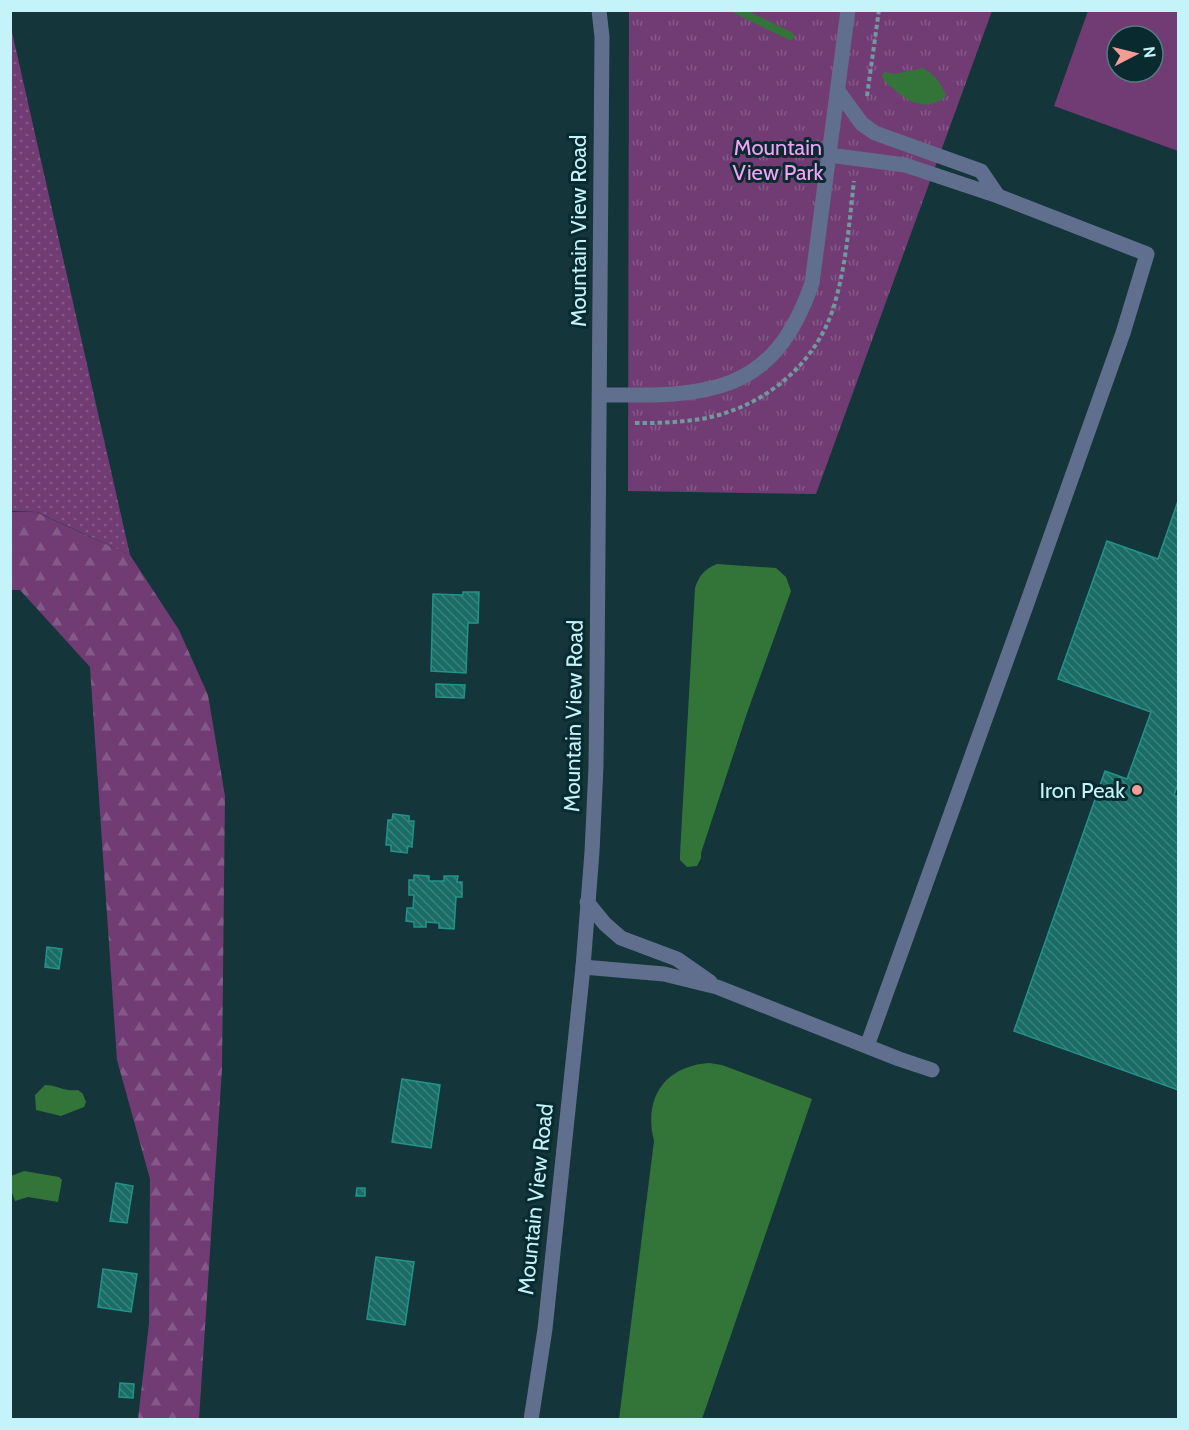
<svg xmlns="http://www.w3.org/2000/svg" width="1189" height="1430" font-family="Cabin,sans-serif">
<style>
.grass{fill:url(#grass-dots)}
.forest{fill:url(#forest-firs)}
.park{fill:url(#park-tufts)}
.garden{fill:#713c74;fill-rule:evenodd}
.water{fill:#337539}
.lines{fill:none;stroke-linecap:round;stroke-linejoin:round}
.stream{stroke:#337539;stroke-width:8}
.building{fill:url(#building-back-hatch);stroke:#239388;stroke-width:1.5}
.path{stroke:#71999e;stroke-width:4;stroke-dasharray:4.5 3;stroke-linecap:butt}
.minor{stroke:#616f8e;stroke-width:15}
.poi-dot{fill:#f59c94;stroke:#092b2f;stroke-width:2}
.labels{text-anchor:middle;stroke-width:6;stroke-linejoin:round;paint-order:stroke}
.park-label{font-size:22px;fill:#f3a3f7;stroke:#092b2f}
.street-label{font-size:22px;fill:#c4f3f9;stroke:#092b2f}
.poi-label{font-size:22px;fill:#c4f3f9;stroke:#092b2f;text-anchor:end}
</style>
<defs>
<pattern id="grass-dots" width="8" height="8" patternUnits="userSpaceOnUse" patternTransform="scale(1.5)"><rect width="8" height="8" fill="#713c74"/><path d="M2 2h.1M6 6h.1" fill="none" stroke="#845989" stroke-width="1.8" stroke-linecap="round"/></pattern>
<pattern id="forest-firs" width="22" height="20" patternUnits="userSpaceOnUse" patternTransform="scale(1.5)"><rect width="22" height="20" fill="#713c74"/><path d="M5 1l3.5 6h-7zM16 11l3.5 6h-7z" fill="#845989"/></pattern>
<pattern id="park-tufts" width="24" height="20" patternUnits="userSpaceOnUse" patternTransform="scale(1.5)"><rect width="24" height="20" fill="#713c74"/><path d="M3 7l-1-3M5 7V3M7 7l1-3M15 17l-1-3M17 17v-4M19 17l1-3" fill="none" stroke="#845989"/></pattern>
<pattern id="building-back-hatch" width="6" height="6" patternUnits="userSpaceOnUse" patternTransform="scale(1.5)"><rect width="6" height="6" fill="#196d65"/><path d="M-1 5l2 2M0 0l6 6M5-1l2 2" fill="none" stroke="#39827c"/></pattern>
</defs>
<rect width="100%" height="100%" fill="#143539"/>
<polygon class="grass" points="10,23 130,555 37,512 11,511"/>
<polygon class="forest" points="10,512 36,512 130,555 179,630 208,695 225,796 222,1069 199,1419 138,1419 149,1323 150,1179 117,1060 90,667 20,590 11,590"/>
<polygon class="park" points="629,11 992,11 816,494 628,491"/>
<path class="garden" d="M 1088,11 L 1178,11 L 1178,151 L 1054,106 ZM 1117,36 L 1153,36 L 1153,72 L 1117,72 Z"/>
<g class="water">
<path d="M 923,68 C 934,74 942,84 946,96 C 928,112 909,103 894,89 C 889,85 884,82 882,75 L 885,72 L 894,74 Z"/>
<path d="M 717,564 L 776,568 L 786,577 L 791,591 L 747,713 L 701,853 L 701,858 L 697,866 L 687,867 L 680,860 L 680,854 L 695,588 C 699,576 704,569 717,564 Z"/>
<path d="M 709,1063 L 722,1065 L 812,1099 L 702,1419 L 619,1419 L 654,1141 C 643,1098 665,1066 709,1063 Z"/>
<path d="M 45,1085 C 57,1085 65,1092 78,1090 L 83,1094 L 86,1102 L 84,1107 L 61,1116 L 36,1110 L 35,1095 Z"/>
<polygon points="24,1171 59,1177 62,1180 58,1202 28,1197 15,1201 11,1190 11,1176"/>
</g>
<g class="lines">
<polyline class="stream" points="737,10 790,36"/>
</g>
<g class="building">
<polygon points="1178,501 1178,784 1174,795 1178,797 1178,1090 1014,1031 1105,771 1127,779 1151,712 1058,679 1107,541 1158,559"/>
<polygon points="463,592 479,592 478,623 468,623 466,673 431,671 433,594 463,595"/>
<polygon points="436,684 465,685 464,698 436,697"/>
<polygon points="393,814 409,816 409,821 414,821 412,847 408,846 407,853 391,851 391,845 386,845 388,820 392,820"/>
<polygon points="414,875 429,876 429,881 444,881 444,876 458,876 457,882 462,882 462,897 456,897 454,929 439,928 439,923 426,922 426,927 414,927 414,922 406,921 407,908 413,908 414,895 409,895 409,880 414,880"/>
<polygon points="47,947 62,949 59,969 45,967"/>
<polygon points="402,1079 440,1085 431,1148 392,1142"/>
<polygon points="116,1183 133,1186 127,1223 110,1221"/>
<polygon points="357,1188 365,1188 365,1196 356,1196"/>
<polygon points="376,1257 414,1262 405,1325 367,1319"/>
<polygon points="103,1269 137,1274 131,1312 98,1307"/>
<polygon points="120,1383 134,1384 133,1398 119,1397"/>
</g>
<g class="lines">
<g class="path">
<polyline points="867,96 879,10"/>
<path d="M 635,423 C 652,423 669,423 685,421 C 750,416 810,374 832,312 C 846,270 849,224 854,181"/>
</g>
<g class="minor">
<polyline points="838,91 862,124 875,133 981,171 998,196"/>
<polyline points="829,155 905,165 998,196 1147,254 1123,333 1026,606 867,1046"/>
<path d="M 601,395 C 706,396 773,397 812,283 L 848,10"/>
<polyline points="587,902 605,924 621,938 677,959 710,982"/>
<polyline points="583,967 664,974 717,987 899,1059 932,1070"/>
<polyline points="531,1420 545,1329 583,967 592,852 596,766 597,678 602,37 599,10"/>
</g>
</g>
<circle class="poi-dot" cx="1137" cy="790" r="6"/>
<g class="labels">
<g class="park-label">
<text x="778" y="155">Mountain<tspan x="778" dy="25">View Park</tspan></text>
</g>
<g class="street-label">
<text transform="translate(578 231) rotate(-90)" y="8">Mountain View Road</text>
<text transform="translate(573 716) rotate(-89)" y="8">Mountain View Road</text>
<text transform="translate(535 1199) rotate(-84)" y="8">Mountain View Road</text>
</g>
<g class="poi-label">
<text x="1125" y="798">Iron Peak</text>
</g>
</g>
<rect width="1189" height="1430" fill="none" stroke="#c4f3f9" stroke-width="24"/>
<g transform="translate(1135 54) rotate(83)"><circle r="28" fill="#092b2f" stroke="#547b80" stroke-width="1.5"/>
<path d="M0-4.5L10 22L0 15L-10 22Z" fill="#f59c94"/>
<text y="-9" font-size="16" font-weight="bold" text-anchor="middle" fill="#c4f3f9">N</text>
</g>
</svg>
